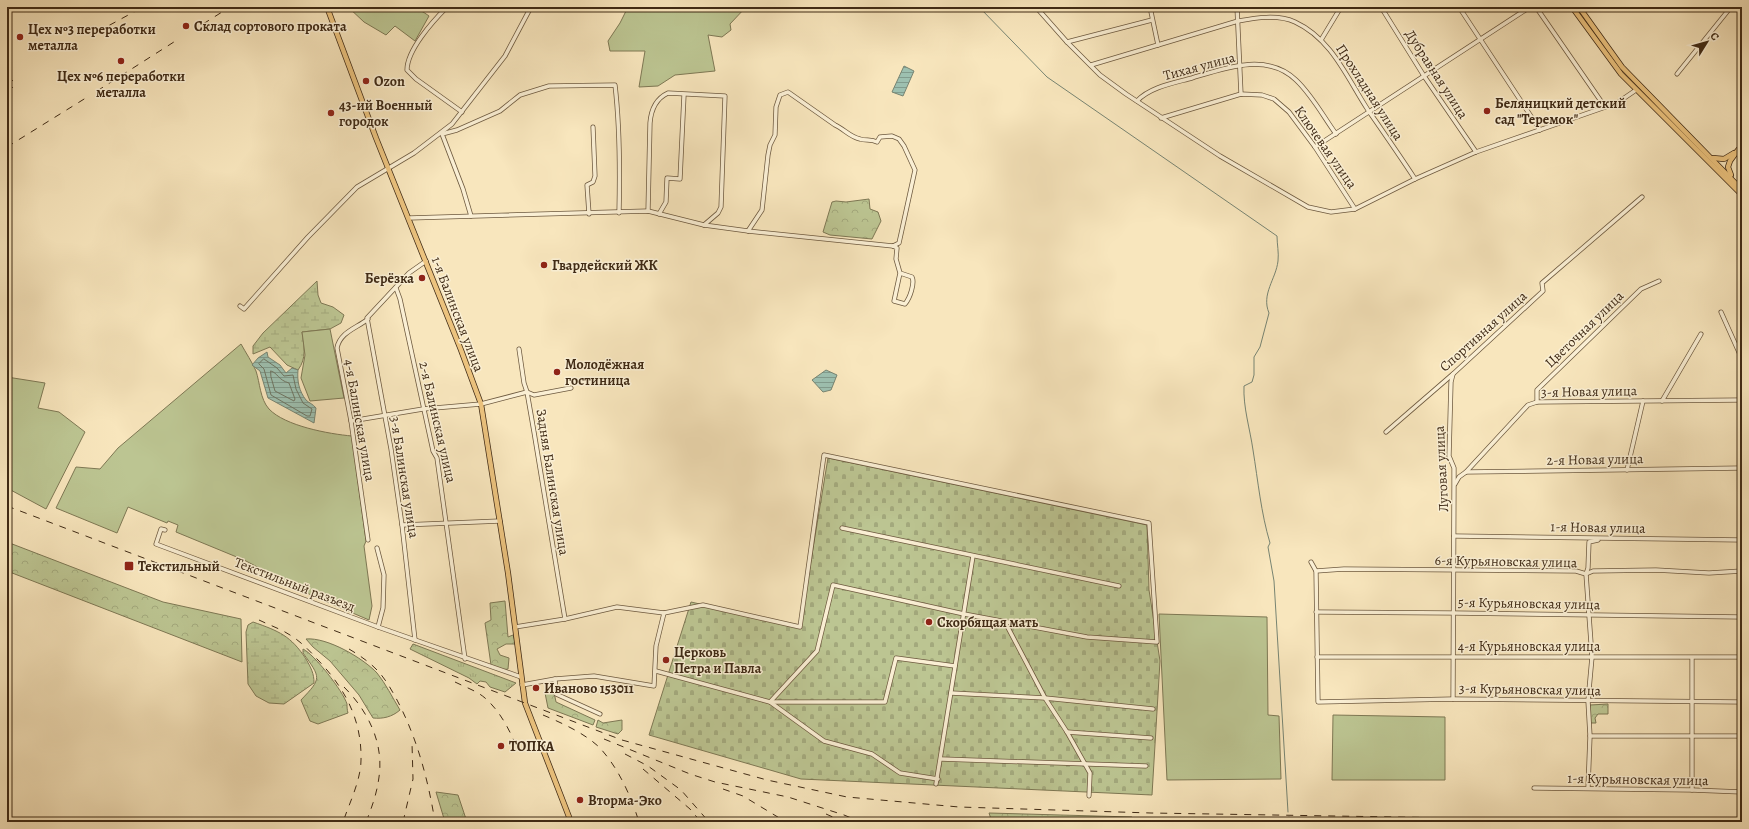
<svg xmlns="http://www.w3.org/2000/svg" width="1749" height="829" font-family="Alegreya,serif">
<style>
.grass{fill:url(#grass-tufts);stroke:#7e7854}
.forest{fill:url(#forest-crowns);stroke:#7e7854}
.wetland{fill:url(#wetland-marsh);stroke:#7e7854}
.cemetery{fill:url(#cemetery-stones);stroke:#7e7854}
.garden{fill:#bcc592;stroke:#7e7854}
.water{fill:url(#water-rules);stroke:#778472}
.lines{fill:none;stroke-linecap:round;stroke-linejoin:round}
.shore{stroke:#6e7562;stroke-width:1}
.stream{stroke:#778472;stroke-width:1}
.minor-casing{stroke:#6d593f;stroke-width:5}
.major-casing{stroke:#3f2a15;stroke-width:6}
.minor{stroke:#faefd4;stroke-width:3.5}
.major{stroke:#ecc37e;stroke-width:4.5}
.rail{stroke:#3f2a15;stroke-width:1;stroke-dasharray:7 7;stroke-linecap:butt}
.poi-dot{fill:#8f2418;stroke:#faefd4;stroke-width:1.5}
.labels{text-anchor:middle;stroke-width:3;stroke-linejoin:round;paint-order:stroke}
.poi-label{font-size:14px;font-weight:bold;fill:#3f2a15;stroke:#faefd4;text-anchor:start}
.street-label{font-size:14px;fill:#3f2a15;stroke:#faefd4}
</style>
<defs>
<pattern id="grass-tufts" width="24" height="20" patternUnits="userSpaceOnUse"><rect width="24" height="20" fill="#bcc592"/><path d="M3 7l-1-3M5 7V3M7 7l1-3M15 17l-1-3M17 17v-4M19 17l1-3" fill="none" stroke="#a3a97d"/></pattern>
<pattern id="forest-crowns" width="20" height="18" patternUnits="userSpaceOnUse"><rect width="20" height="18" fill="#bcc592"/><path d="M2 6a3 3 0 1 1 6 0M12 15a3 3 0 1 1 6 0" fill="none" stroke="#a3a97d"/></pattern>
<pattern id="wetland-marsh" width="20" height="14" patternUnits="userSpaceOnUse"><rect width="20" height="14" fill="#bcc592"/><path d="M1 5h8M5 5V1M11 12h8M15 12V8" fill="none" stroke="#a3a97d"/></pattern>
<pattern id="cemetery-stones" width="16" height="16" patternUnits="userSpaceOnUse"><rect width="16" height="16" fill="#bcc592"/><path d="M2 7V4a2 2 0 0 1 4 0v3zM10 15v-3a2 2 0 0 1 4 0v3z" fill="#a3a97d"/></pattern>
<pattern id="water-rules" width="6" height="5" patternUnits="userSpaceOnUse"><rect width="6" height="5" fill="#9dc0b0"/><path d="M0 2.5h6" fill="none" stroke="#819c8e"/></pattern>
</defs>
<rect width="100%" height="100%" fill="#f8e6bd"/>
<filter id="stains"><feTurbulence type="fractalNoise" baseFrequency=".005" numOctaves="4"/><feColorMatrix values="0 0 0 0 .2 0 0 0 0 .09 0 0 0 0 .02 0 0 0 .5 -.17"/></filter>
<radialGradient id="worn" r=".72"><stop offset=".6" stop-color="#630" stop-opacity="0"/><stop offset="1" stop-color="#630" stop-opacity=".3"/></radialGradient>
<polygon class="grass" points="413,644 516,683 505,692 490,687 486,682 480,681 477,684 469,678 410,649"/>
<g class="forest">
<polygon points="869,199 870,209 878,212 881,221 872,239 830,235 823,232 832,202 836,201 846,202"/>
<polygon points="7,542 163,602 241,619 242,662 7,571"/>
<polygon points="505,601 508,637 513,635 516,644 506,644 497,649 500,655 509,658 508,669 502,670 491,665 485,623 491,620 490,603"/>
<path d="M 306,639 C 327,637 363,658 377,673 C 386,684 392,697 400,710 C 392,717 383,719 373,718 L 359,695 L 330,661 L 313,647 Z"/>
<path d="M 303,649 C 314,654 343,691 347,704 C 347,706 347,710 348,713 L 318,724 L 310,721 L 301,700 C 322,678 321,678 303,653 Z"/>
<polygon points="553,687 556,702 595,720 593,725 548,708 545,693 549,688"/>
<polygon points="1608,704 1608,714 1598,714 1595,718 1596,723 1590,723 1590,705"/>
<polygon points="598,720 603,723 622,720 622,730 618,734 596,727"/>
<polygon points="436,792 458,795 467,822 445,822"/>
<polygon points="989,813 1132,817 1132,822 992,822"/>
</g>
<g class="wetland">
<path d="M 317,281 L 318,295 L 321,303 L 333,307 L 344,315 L 341,323 L 330,329 L 302,332 C 304,346 307,358 298,370 L 287,365 L 270,347 L 253,354 L 253,346 L 263,333 Z"/>
<path d="M 253,622 C 279,631 291,636 306,659 C 311,668 314,673 314,683 L 284,704 L 269,703 L 256,696 L 248,684 L 246,632 L 248,625 Z"/>
</g>
<polygon class="cemetery" points="828,458 1147,525 1149,590 1160,661 1152,795 801,779 649,735 691,602 800,627"/>
<g class="garden">
<path d="M 348,7 L 386,7 L 387,9 L 396,11 C 408,3 418,8 429,16 L 415,41 L 395,26 L 386,35 L 364,22 Z"/>
<polygon points="628,7 746,7 730,24 731,30 722,37 708,35 715,71 675,75 658,86 639,87 645,51 610,51 608,41 620,23"/>
<polygon points="330,329 344,398 310,401 301,378 305,355 302,332"/>
<path d="M 241,344 C 246,353 252,362 256,371 C 260,383 260,399 269,409 C 285,426 329,434 352,436 L 366,541 L 364,546 L 372,606 L 369,620 L 313,596 L 244,560 L 176,532 L 178,525 L 168,521 L 167,523 L 128,507 L 117,533 L 56,508 L 76,467 L 100,469 L 118,448 Z"/>
<polygon points="7,377 45,383 38,408 59,412 85,432 46,509 7,488"/>
<polygon points="1159,614 1267,617 1268,715 1279,716 1281,779 1167,780"/>
<polygon points="1333,715 1445,717 1445,780 1332,780"/>
</g>
<g class="water">
<polygon points="904,66 914,71 903,96 892,92"/>
<path d="M 267,352 L 268,357 L 280,365 L 286,373 L 292,368 L 298,370 C 297,381 299,391 306,400 C 309,403 313,404 316,408 L 314,423 L 268,398 L 260,371 L 252,365 L 258,358 Z"/>
<polygon points="826,370 837,375 831,390 823,392 812,380"/>
</g>
<g class="lines">
<g class="shore">
<polygon points="264,359 277,368 284,376 293,375 296,389 303,403 312,409 310,416 307,416 271,395 264,369 259,364"/>
<path d="M 271,371 C 278,373 278,380 289,383 L 295,399 L 294,401 L 275,391 L 271,377 Z"/>
</g>
<g class="stream">
<path d="M 979,7 L 1047,77 L 1277,236 C 1277,244 1279,253 1278,261 C 1276,279 1261,294 1269,313 L 1260,347 L 1254,357 L 1254,375 L 1252,382 L 1244,386 C 1243,407 1250,429 1253,450 C 1258,481 1261,513 1270,543 L 1268,547 L 1274,581 L 1288,812"/>
<polyline points="1289,817 1289,822"/>
</g>
<g class="minor-casing">
<g id="minor">
<path d="M 447,7 C 433,21 407,50 407,70 L 416,79 L 462,112"/>
<polyline points="1036,7 1067,42 1100,75 1126,94 1220,156 1308,207 1331,212 1355,209 1415,179 1476,152 1617,103 1636,90"/>
<polyline points="1150,7 1158,45"/>
<polyline points="1237,7 1241,94"/>
<polyline points="1381,7 1424,76 1476,152"/>
<polyline points="1459,7 1540,130"/>
<polyline points="1536,7 1605,107"/>
<polyline points="1321,40 1341,7"/>
<polyline points="1067,42 1152,20"/>
<path d="M 1091,65 L 1238,21 C 1255,18 1278,14 1295,22 C 1332,39 1347,78 1368,110 C 1384,133 1400,156 1415,179"/>
<polyline points="1677,74 1731,7"/>
<path d="M 1137,101 C 1150,87 1174,83 1192,78 C 1225,68 1267,52 1296,80 C 1312,95 1323,116 1336,134"/>
<polyline points="1161,118 1241,94 1262,95 1274,99 1289,112 1315,147 1355,209"/>
<polyline points="1315,147 1530,7"/>
<path d="M 648,211 L 650,123 C 651,110 655,99 668,93 L 725,96 L 721,207 L 718,213 L 704,225"/>
<polyline points="589,214 587,185 593,182 595,176 593,127"/>
<polyline points="659,214 666,202 667,178 680,179 684,95"/>
<path d="M 471,216 L 463,189 L 442,134 L 457,130 L 500,111 L 520,95 L 549,86 L 615,85 C 620,127 620,171 619,213"/>
<polyline points="409,218 648,211 704,225 748,231 893,246"/>
<path d="M 748,231 L 762,210 L 768,155 L 770,145 L 775,135 L 776,107 L 780,95 L 788,92 L 835,125 C 844,129 850,137 860,139 C 866,141 871,139 877,142 L 880,137 L 892,136 L 899,139 L 904,146 L 915,170 L 901,234 L 899,243 L 893,246"/>
<path d="M 893,246 L 897,248 L 896,259 L 900,273 L 912,277 C 915,283 910,298 905,304 L 894,301 L 900,273"/>
<polyline points="396,288 400,299 433,451 437,458 465,659"/>
<polyline points="240,306 244,309 308,237 357,187 414,153 452,124 505,56 531,7"/>
<polyline points="1721,312 1742,359"/>
<path d="M 368,319 C 357,328 340,332 337,348 L 351,421 L 368,540"/>
<polyline points="519,349 524,383 527,392 534,432 565,619"/>
<polyline points="1662,401 1701,334"/>
<polyline points="1537,402 1537,390 1641,289 1659,281"/>
<polyline points="351,421 423,409 481,404 527,392 534,395 571,388"/>
<polyline points="1386,432 1453,374 1543,291 1542,283 1642,197"/>
<polyline points="1627,470 1643,401"/>
<polyline points="1466,472 1528,405 1537,402 1742,400"/>
<polyline points="1455,484 1459,477 1466,472 1742,468"/>
<polyline points="402,525 500,521"/>
<polyline points="842,528 1119,586"/>
<polyline points="165,530 161,529 156,544 378,627"/>
<polyline points="1454,536 1742,540"/>
<polyline points="377,548 384,575 383,608 378,627 521,677"/>
<polyline points="1311,562 1316,571 1318,702 1453,699 1742,702"/>
<polyline points="1316,571 1344,569 1576,571 1586,574 1593,571 1656,570 1709,573 1742,571"/>
<polyline points="1316,612 1453,613 1742,617"/>
<polyline points="664,613 703,605 800,627 824,455 1149,523 1157,642 1087,637 964,614 833,585 817,651 770,702"/>
<polyline points="1005,622 1045,698 1067,732 1090,773 1089,796"/>
<polyline points="515,627 565,619 617,607 664,613 656,646 654,686 594,676 555,679 522,685"/>
<polyline points="415,640 402,525 391,449 367,318 409,273 426,261"/>
<polyline points="1317,657 1742,657"/>
<polyline points="656,671 770,702 824,741 872,754 900,773 938,779"/>
<polyline points="555,679 556,694 600,714"/>
<polyline points="951,693 1045,698 1153,709"/>
<polyline points="1453,699 1454,485 1454,468 1449,456 1451,382 1453,374"/>
<polyline points="771,702 885,702 896,658 955,666"/>
<polyline points="1067,732 1151,738"/>
<polyline points="1590,736 1742,736"/>
<polyline points="941,759 1146,766"/>
<polyline points="936,784 973,556"/>
<polyline points="1534,788 1692,790 1742,792"/>
<polyline points="1588,788 1590,736 1588,701 1592,657 1586,574 1588,568 1589,542 1598,540"/>
<polyline points="1692,790 1692,658"/>
</g>
</g>
<g class="major-casing">
<g id="major">
<polyline points="327,7 376,138 461,350 481,404 508,573 525,703 571,822"/>
<polyline points="1572,7 1621,74 1742,195"/>
<polyline points="1579,7 1622,67 1742,190"/>
<polyline points="1713,158 1724,159 1734,153"/>
<polyline points="1731,175 1728,167 1730,161 1738,150"/>
</g>
</g>
<use href="#minor" class="minor"/>
<use href="#major" class="major"/>
<g class="rail">
<polyline points="203,24 230,7"/>
<polyline points="97,32 143,7"/>
<polyline points="7,84 15,79"/>
<polyline points="7,91 18,84"/>
<polyline points="97,91 177,40"/>
<polyline points="7,147 89,96"/>
<polyline points="7,506 622,740 767,780 847,797 959,807 1151,813 1701,822"/>
<path d="M 259,620 C 269,625 281,629 290,635 C 300,641 309,650 317,659 C 345,688 362,720 361,760 C 361,780 349,804 343,822"/>
<path d="M 349,649 C 359,655 368,661 376,669 C 385,678 391,689 397,700 C 417,738 428,779 435,822"/>
<path d="M 455,682 C 465,687 477,691 485,698 C 501,712 510,731 518,750"/>
<path d="M 344,687 C 368,711 384,743 379,777 C 377,793 372,807 366,822"/>
<path d="M 543,715 C 562,723 584,733 599,747 C 618,767 631,796 639,822"/>
<polyline points="604,739 690,774 715,782 788,797 844,815 861,822"/>
<polyline points="625,754 648,766 681,790 709,822"/>
<polyline points="643,769 690,809 701,822"/>
<polyline points="723,789 743,796 786,822"/>
<polyline points="826,814 844,822"/>
<polyline points="403,822 413,779 412,743"/>
</g>
</g>
<g class="poi-dot">
<circle cx="186" cy="26" r="4"/>
<circle cx="20" cy="37" r="4"/>
<circle cx="121" cy="61" r="4"/>
<circle cx="366" cy="81" r="4"/>
<circle cx="1487" cy="111" r="4"/>
<circle cx="331" cy="113" r="4"/>
<circle cx="544" cy="265" r="4"/>
<circle cx="422" cy="278" r="4"/>
<circle cx="557" cy="372" r="4"/>
<rect x="124" y="561" width="10" height="10" rx="2"/>
<circle cx="929" cy="622" r="4"/>
<circle cx="666" cy="660" r="4"/>
<circle cx="536" cy="688" r="4"/>
<circle cx="501" cy="746" r="4"/>
<circle cx="580" cy="800" r="4"/>
</g>
<g class="labels">
<g class="poi-label">
<text x="194" y="31">Склад сортового проката</text>
<text x="28" y="34">Цех №3 переработки<tspan x="28" dy="16">металла</tspan></text>
<text x="121" y="81" text-anchor="middle">Цех №6 переработки<tspan x="121" dy="16">металла</tspan></text>
<text x="374" y="86">Ozon</text>
<text x="1495" y="108">Беляницкий детский<tspan x="1495" dy="16">сад "Теремок"</tspan></text>
<text x="339" y="110">43-ий Военный<tspan x="339" dy="16">городок</tspan></text>
<text x="552" y="270">Гвардейский ЖК</text>
<text x="414" y="283" text-anchor="end">Берёзка</text>
<text x="565" y="369">Молодёжная<tspan x="565" dy="16">гостиница</tspan></text>
<text x="138" y="571">Текстильный</text>
<text x="937" y="627">Скорбящая мать</text>
<text x="674" y="657">Церковь<tspan x="674" dy="16">Петра и Павла</tspan></text>
<text x="544" y="693">Иваново 153011</text>
<text x="509" y="751">ТОПКА</text>
<text x="588" y="805">Вторма-Эко</text>
</g>
<g class="street-label">
<text transform="translate(1199 66) rotate(-15)" y="5">Тихая улица</text>
<text transform="translate(1437 74) rotate(57)" y="5">Дубравная улица</text>
<text transform="translate(1370 92) rotate(57)" y="5">Прохладная улица</text>
<text transform="translate(1326 147) rotate(55)" y="5">Ключевая улица</text>
<text transform="translate(458 314) rotate(69)" y="5">1-я Балинская улица</text>
<text transform="translate(1584 329) rotate(-44)" y="5">Цветочная улица</text>
<text transform="translate(1483 331) rotate(-42)" y="5">Спортивная улица</text>
<text transform="translate(1589 391) rotate(-1)" y="5">3-я Новая улица</text>
<text transform="translate(360 420) rotate(80)" y="5">4-я Балинская улица</text>
<text transform="translate(438 422) rotate(77)" y="5">2-я Балинская улица</text>
<text transform="translate(1595 459) rotate(-1)" y="5">2-я Новая улица</text>
<text transform="translate(1441 469) rotate(-93)" y="5">Луговая улица</text>
<text transform="translate(405 477) rotate(81)" y="5">3-я Балинская улица</text>
<text transform="translate(553 482) rotate(81)" y="5">Задняя Балинская улица</text>
<text transform="translate(1598 527) rotate(1)" y="5">1-я Новая улица</text>
<text transform="translate(1506 561) rotate(1)" y="5">6-я Курьяновская улица</text>
<text transform="translate(295 584) rotate(21)" y="5">Текстильный разъезд</text>
<text transform="translate(1529 603) rotate(1)" y="5">5-я Курьяновская улица</text>
<text x="1529" y="651">4-я Курьяновская улица</text>
<text transform="translate(1530 689) rotate(1)" y="5">3-я Курьяновская улица</text>
<text transform="translate(1638 779) rotate(1)" y="5">1-я Курьяновская улица</text>
</g>
</g>
<rect width="1749" height="829" fill="none" stroke="#f8e6bd" stroke-width="24"/>
<rect x="8" y="8" width="1733" height="813" fill="none" stroke="#3f2a15" stroke-width="2"/>
<rect x="12" y="12" width="1725" height="805" fill="none" stroke="#3f2a15"/>
<g transform="translate(1707 42) rotate(53)" stroke="#faefd4" stroke-width="3" paint-order="stroke">
<path d="M0-3L7 15L0 10L-7 15Z" fill="#3f2a15"/>
<text y="-6" font-size="11" font-weight="bold" text-anchor="middle" fill="#3f2a15">С</text>
</g>
<rect width="100%" height="100%" filter="url(#stains)"/>
<rect width="100%" height="100%" fill="url(#worn)"/>
</svg>
